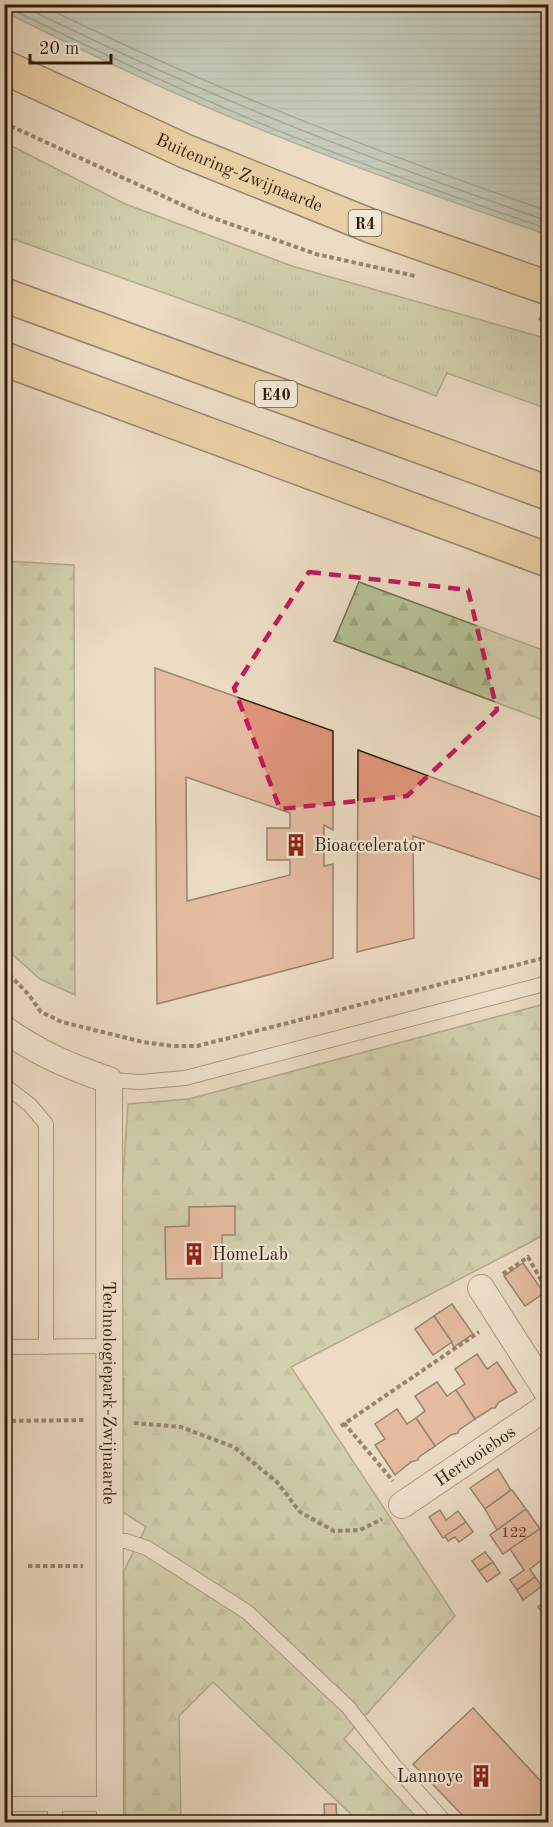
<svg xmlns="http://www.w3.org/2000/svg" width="553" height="1827" font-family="'Old Standard TT',serif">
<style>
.grass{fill:url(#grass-tufts);stroke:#726e4e;stroke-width:1.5}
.forest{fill:url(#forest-firs);stroke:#726e4e;stroke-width:1.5}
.water{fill:url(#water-rules);stroke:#6e7b71;stroke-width:1.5}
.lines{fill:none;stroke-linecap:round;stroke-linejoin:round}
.shore{stroke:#646c5f;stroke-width:1.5}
.building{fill:#de9479;stroke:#301c07;stroke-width:1.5;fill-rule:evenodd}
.lane-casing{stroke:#5f4c36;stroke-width:16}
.street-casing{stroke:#5f4c36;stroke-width:28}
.highway-casing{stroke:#301c07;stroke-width:36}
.path{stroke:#301c07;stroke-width:4;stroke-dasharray:4.5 3;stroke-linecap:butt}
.lane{stroke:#f2e8d8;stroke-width:14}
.street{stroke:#f2e8d8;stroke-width:26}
.highway{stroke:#e6be82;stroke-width:33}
.marked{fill:none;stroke:#c2185b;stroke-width:4.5;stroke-dasharray:12 8;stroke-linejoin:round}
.labels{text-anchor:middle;stroke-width:4.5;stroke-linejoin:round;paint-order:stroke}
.number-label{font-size:15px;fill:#5c3a24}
.shield{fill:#f2e8d8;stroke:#6a5946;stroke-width:1.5}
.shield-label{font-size:16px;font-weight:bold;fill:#301c07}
.street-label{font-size:18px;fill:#301c07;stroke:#f2e8d8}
.poi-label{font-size:18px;fill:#301c07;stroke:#f2e8d8;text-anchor:start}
</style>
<defs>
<pattern id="grass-tufts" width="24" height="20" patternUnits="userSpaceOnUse" patternTransform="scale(1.5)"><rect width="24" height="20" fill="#b5c195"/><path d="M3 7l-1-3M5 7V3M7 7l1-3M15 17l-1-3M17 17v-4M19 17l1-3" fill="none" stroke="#9ca57f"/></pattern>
<pattern id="forest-firs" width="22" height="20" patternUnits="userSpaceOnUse" patternTransform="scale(1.5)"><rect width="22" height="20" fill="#b5c195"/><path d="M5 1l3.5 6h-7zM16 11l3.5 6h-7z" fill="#9ca57f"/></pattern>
<pattern id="water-rules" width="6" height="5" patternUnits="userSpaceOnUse" patternTransform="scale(1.5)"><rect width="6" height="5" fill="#98bbb7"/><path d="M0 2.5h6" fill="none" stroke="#83a09c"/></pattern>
</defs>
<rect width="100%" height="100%" fill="#ebdcc3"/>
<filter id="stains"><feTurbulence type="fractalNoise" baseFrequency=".00333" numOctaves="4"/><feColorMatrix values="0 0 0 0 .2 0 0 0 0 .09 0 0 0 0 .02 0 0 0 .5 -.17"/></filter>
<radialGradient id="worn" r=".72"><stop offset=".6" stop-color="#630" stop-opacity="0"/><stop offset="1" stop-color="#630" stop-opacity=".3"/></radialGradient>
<polygon class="grass" points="4,142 125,204 292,266 548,339 548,409 447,373 436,396 248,323 5,236"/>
<g class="forest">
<polygon points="5,561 74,565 75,995 40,979 5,948"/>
<polygon points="359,582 548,652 548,722 334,641"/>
<polygon points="548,1003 548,1233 291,1367 455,1616 344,1739 421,1822 359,1822 213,1682 179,1716 181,1822 125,1822 124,1571 146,1527 120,1510 124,1378 109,1378 128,1104 189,1099"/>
</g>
<path class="water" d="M 4,5 L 548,5 L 548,235 C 452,202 356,168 262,130 C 174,95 89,54 5,12 Z"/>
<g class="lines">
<g class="shore">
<path d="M 19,4 C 190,90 368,159 548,221"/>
<path d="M 39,4 C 204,86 375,152 548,211"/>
<path d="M 4,7 L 9,8 C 92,49 176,88 262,124 C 356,163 452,196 548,229"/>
</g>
</g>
<g class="building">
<path d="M 155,668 L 333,731 L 333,830 L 324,825 L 324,866 L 333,864 L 333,958 L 157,1004 ZM 186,777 L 290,813 L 290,828 L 267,828 L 267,860 L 290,860 L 290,875 L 187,901 Z"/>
<polygon points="358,750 548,820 548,891 545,881 413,836 414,938 357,952"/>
<polygon points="235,1206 235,1235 222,1235 222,1278 166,1279 165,1227 189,1226 189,1207"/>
<polygon points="523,1263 544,1293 525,1306 504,1276"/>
<polygon points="452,1304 473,1334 454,1347 434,1316"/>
<polygon points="434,1316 452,1342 433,1355 415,1329"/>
<polygon points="477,1354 487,1369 497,1362 517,1392 499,1402 495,1408 492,1408 475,1419 456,1390 465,1384 455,1369"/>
<polygon points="437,1382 447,1396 456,1390 475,1419 459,1430 458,1433 451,1435 435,1446 416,1418 425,1411 415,1396"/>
<polygon points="397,1409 407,1424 416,1418 435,1446 419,1457 418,1460 411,1462 395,1475 375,1445 385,1439 375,1424"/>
<polygon points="498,1469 511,1490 485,1509 470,1488"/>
<polygon points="511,1490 512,1490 526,1509 497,1530 485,1509"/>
<polygon points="526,1509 540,1529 503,1554 490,1535"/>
<polygon points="440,1510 446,1520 458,1511 466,1522 443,1538 429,1517"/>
<polygon points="466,1522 473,1532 459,1542 455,1537 448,1541 445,1536"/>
<polygon points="540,1529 548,1541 548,1555 530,1569 535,1577 517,1590 510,1580 524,1570 510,1549"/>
<polygon points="485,1552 493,1562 479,1571 472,1561"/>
<polygon points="493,1562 500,1573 487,1582 479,1571"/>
<polygon points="535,1577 542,1586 523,1600 517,1590"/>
<polygon points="548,1599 548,1620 538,1607"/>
<polygon points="473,1708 548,1789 548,1822 469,1822 413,1764"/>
<polygon points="324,1804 336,1804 337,1822 325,1822"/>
</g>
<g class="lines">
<g class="lane-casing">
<g id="lane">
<polyline points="109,1080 140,1082 185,1078 548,983"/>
<polyline points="4,1085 30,1105 46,1124 46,1347"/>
<polyline points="4,1347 109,1346"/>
<polyline points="109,1541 126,1541 147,1548 247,1612 348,1707 393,1764 445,1822"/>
<polyline points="4,1804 110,1804"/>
<polyline points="55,1822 55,1804"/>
</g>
</g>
<g class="street-casing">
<g id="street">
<path id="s1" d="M 4,1029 C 38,1053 70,1067 109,1080 L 110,1822"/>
<polyline points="481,1288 548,1393"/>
<path id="s2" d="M 402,1505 L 548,1406"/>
</g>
</g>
<g class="highway-casing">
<g id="highway">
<path id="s3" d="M 4,67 L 185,151 L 371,226 L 548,288"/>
<polyline points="4,295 548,493"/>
<polyline points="4,359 548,560"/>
</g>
</g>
<g class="path">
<polyline points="4,123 202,214 316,254 415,276"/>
<polyline points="539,318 548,322"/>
<polyline points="4,969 29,995 41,1012 62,1022 143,1042 173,1046 197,1046 548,957"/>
<polyline points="503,1274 528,1257 545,1287 548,1285"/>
<polyline points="4,1421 84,1420"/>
<polyline points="134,1423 181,1427 234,1447 277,1482 300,1512 334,1531 360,1530 382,1519"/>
<polyline points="344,1423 393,1481"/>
<polyline points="341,1426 479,1332"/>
<polyline points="28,1566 83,1566"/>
</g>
<use href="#lane" class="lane"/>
<use href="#street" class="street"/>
<use href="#highway" class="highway"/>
</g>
<path d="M0 0H553V1827H0ZM 309,572 L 468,590 L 497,710 L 407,796 L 280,809 L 234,688 Z" fill="#ebdcc3" fill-opacity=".55" fill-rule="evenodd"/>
<path class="marked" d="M 309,572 L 468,590 L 497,710 L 407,796 L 280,809 L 234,688 Z"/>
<defs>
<g id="building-bare" transform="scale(1.8)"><path d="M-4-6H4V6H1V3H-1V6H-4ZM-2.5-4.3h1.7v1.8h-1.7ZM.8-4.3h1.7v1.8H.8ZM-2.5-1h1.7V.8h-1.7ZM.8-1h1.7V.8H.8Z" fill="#8f2418" stroke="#f2e8d8" stroke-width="2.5" paint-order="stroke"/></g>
</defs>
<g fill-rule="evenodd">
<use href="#building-bare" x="296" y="845"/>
<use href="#building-bare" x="194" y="1254"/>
<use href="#building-bare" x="481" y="1776"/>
</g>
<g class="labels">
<g class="number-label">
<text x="514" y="1537">122</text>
</g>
<g class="shield">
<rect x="348.5" y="210" width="33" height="26" rx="4.5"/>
<rect x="255" y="381" width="42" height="26" rx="4.5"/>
</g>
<g class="shield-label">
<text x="365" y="229">R4</text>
<text x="276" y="400">E40</text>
</g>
<g class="street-label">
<text dy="6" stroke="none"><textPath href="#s3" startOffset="258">Buitenring-Zwijnaarde</textPath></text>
<text dy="6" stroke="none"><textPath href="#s1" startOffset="430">Technologiepark-Zwijnaarde</textPath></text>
<text dy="6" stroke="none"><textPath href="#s2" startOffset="88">Hertooiebos</textPath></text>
</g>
<g class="poi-label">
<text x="314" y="851">Bioaccelerator</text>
<text x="212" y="1260">HomeLab</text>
<text x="463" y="1782" text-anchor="end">Lannoye</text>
</g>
</g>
<rect width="553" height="1827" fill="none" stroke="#ebdcc3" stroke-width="24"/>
<rect x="6" y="6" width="541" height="1815" fill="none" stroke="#301c07" stroke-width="3"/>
<rect x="12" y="12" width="529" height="1803" fill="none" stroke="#301c07" stroke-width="1.5"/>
<path d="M30 54v9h81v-9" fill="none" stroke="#301c07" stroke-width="3"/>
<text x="39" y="54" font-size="18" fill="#301c07" stroke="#f2e8d8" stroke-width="4.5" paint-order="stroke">20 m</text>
<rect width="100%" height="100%" filter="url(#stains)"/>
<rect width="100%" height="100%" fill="url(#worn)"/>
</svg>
